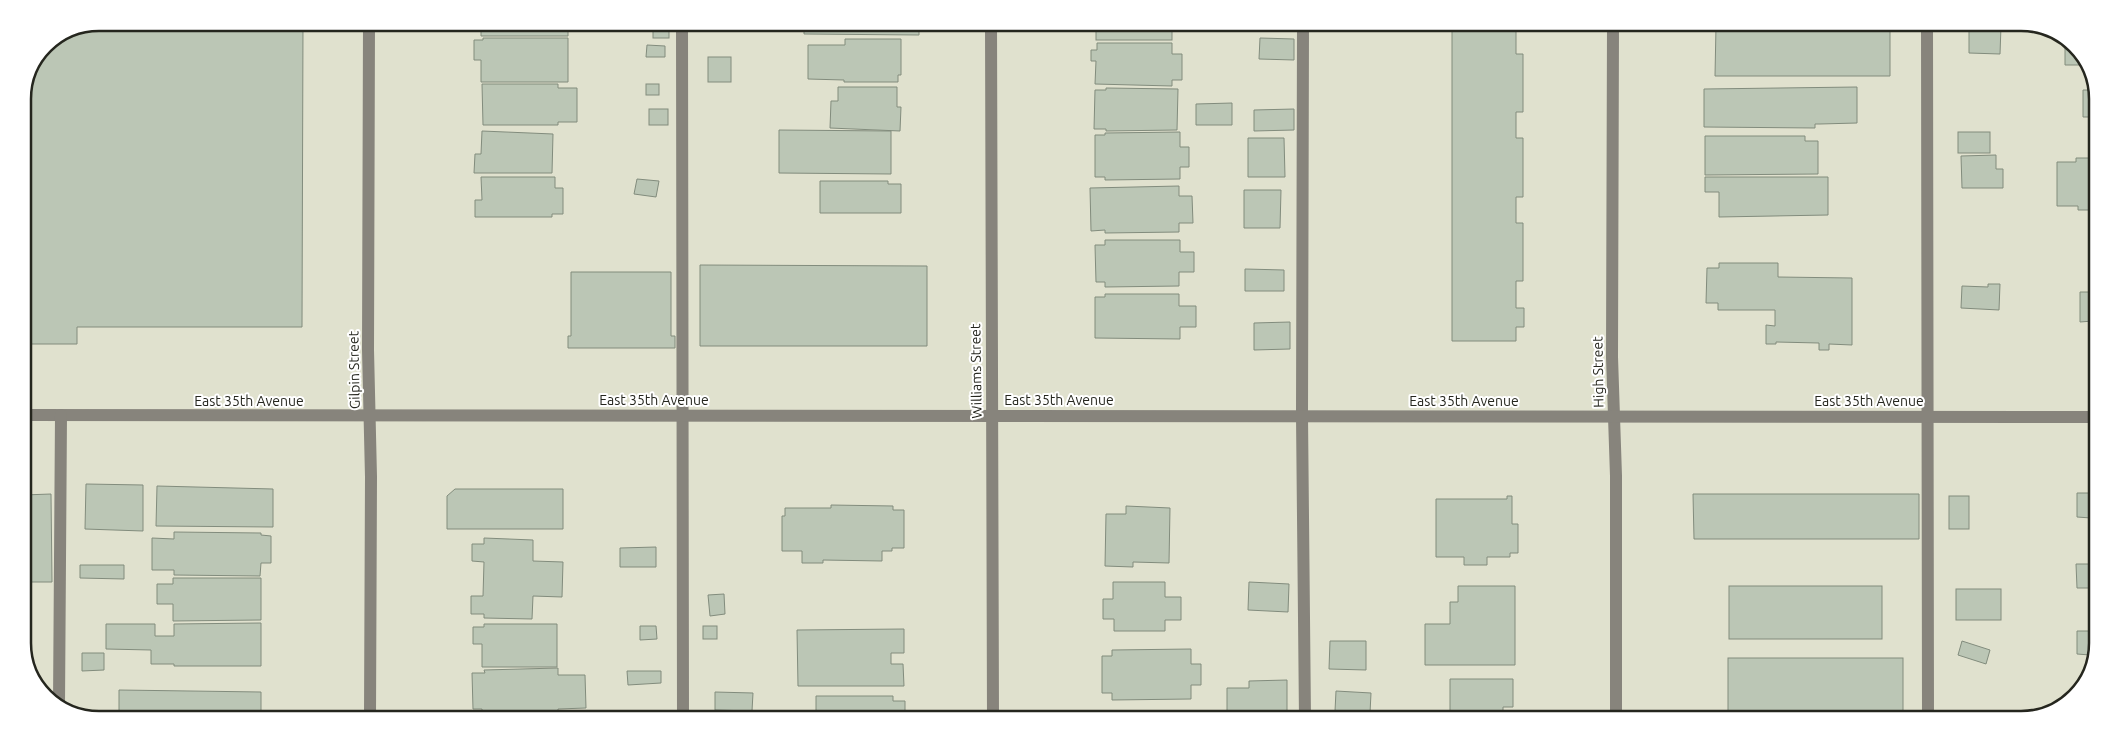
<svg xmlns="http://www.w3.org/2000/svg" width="2120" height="742" font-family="Ubuntu,sans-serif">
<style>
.building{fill:#bbc6b5;stroke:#828c7d}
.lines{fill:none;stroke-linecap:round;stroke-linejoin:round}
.minor{stroke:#87847c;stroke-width:12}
.labels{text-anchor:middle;stroke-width:4;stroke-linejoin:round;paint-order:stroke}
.street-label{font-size:14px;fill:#25261e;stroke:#fff}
.rim{fill:none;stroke:#25261e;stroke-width:2.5}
</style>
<rect width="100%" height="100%" fill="#e0e1ce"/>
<g class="building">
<polygon points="99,23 303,23 302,327 77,327 77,344 23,344 23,94 45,45"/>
<polygon points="481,24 602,24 602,29 568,29 568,36 481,36"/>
<polygon points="804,24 919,24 919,35 804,34"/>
<rect x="1096" y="25" width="76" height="15"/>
<polygon points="1452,25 1525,25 1525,27 1516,27 1516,54 1523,54 1523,112 1516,112 1516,138 1523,138 1523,197 1516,197 1516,223 1523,223 1523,281 1516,281 1516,308 1524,308 1524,327 1516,327 1516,341 1452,341"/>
<polygon points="1716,26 1890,26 1890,76 1715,76"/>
<polygon points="1969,26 2001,26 2000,54 1969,53"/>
<rect x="653" y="29" width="16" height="9"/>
<polygon points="483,38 568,38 568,82 481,82 481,60 474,60 474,40 483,40"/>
<polygon points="1260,38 1294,39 1294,60 1259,59"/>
<polygon points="845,39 901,39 901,75 898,75 898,82 844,82 844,80 808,79 808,45 845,45"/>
<polygon points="1097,43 1172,43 1172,54 1182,54 1182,80 1172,80 1172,86 1095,84 1096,61 1091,61 1091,50 1097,50"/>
<polygon points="2065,44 2070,44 2081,52 2087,68 2083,68 2083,65 2065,65"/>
<polygon points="647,45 665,46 665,57 646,57"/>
<rect x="708" y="57" width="23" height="25"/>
<polygon points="482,84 558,84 558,88 577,88 577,122 558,122 558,125 483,125"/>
<rect x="646" y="84" width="13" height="11"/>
<polygon points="838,87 897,87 897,107 901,107 900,131 830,128 831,101 838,101"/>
<polygon points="1857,87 1857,123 1820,124 1815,124 1815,128 1704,127 1704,89"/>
<polygon points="1106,88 1178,89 1177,130 1106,131 1106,129 1094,129 1095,90 1106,90"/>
<polygon points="2083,90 2096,90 2097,117 2083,117"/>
<polygon points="1232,103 1232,125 1196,125 1196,104"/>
<rect x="649" y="109" width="19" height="16"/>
<polygon points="1294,109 1294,130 1254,131 1254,110"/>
<polygon points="779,130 891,131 891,174 779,173"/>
<polygon points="482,131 553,134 552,173 474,173 475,154 481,154"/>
<polygon points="1180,132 1180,147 1189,147 1189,167 1180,167 1180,179 1105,180 1105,177 1095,177 1095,135 1105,135 1105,133"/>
<rect x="1958" y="132" width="32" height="21"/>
<polygon points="1705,136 1805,136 1805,141 1818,141 1818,174 1705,175"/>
<polygon points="1248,138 1284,138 1285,177 1248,177"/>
<polygon points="1996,155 1996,169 2003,169 2003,188 1962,188 1961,156"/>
<polygon points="2076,158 2097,158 2097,210 2078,210 2078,206 2057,206 2057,162 2076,162"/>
<polygon points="481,177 555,177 555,188 563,188 563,214 552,214 552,217 475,217 475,200 482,200"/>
<polygon points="1705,177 1828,177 1828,215 1719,217 1719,192 1705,192"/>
<polygon points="637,179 659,181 656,197 634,194"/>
<polygon points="820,181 888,181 888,184 901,184 901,213 820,213"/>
<polygon points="1179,186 1179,196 1192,196 1193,223 1179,223 1179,232 1105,233 1105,230 1091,231 1090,188"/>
<polygon points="1244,190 1281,190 1280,228 1244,228"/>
<rect x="2093" y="227" width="3" height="45"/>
<polygon points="1105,240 1180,240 1180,252 1194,252 1194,272 1179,272 1179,286 1105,287 1105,282 1096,282 1095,245 1105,245"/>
<polygon points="1719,263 1778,263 1778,277 1852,278 1852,345 1829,344 1829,350 1819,350 1819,343 1776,342 1776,344 1766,344 1766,325 1775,326 1775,310 1718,310 1718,303 1706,303 1707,268 1719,268"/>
<polygon points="700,265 927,266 927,346 700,346"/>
<polygon points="1245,269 1284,270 1284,291 1245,291"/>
<polygon points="571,272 671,272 671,336 675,336 675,348 568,348 568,336 571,336"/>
<polygon points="1988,284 2000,284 1999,310 1961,308 1962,286 1988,287"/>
<polygon points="2093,289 2096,289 2096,340 2093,341 2093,321 2080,322 2080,292 2093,292"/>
<polygon points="1105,294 1179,294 1179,306 1196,306 1196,327 1180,327 1180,339 1095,338 1095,297 1105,297"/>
<polygon points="1290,322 1290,349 1254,350 1254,323"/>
<polygon points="86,484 143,485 143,531 85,529"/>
<polygon points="157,486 273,489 273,527 156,526"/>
<polygon points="455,489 563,489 563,529 447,529 447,496"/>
<polygon points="2077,493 2095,493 2094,544 2091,544 2091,518 2077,517"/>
<polygon points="51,494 52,582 23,582 23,495"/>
<polygon points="1693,494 1919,494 1919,539 1694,539"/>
<polygon points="1507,496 1512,496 1512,524 1518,524 1518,553 1510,553 1510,557 1487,557 1487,565 1464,565 1464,557 1436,557 1436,499 1507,499"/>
<rect x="1949" y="496" width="20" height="33"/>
<polygon points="831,505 893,506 893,510 904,510 904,548 892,548 892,551 882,551 882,561 823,560 823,563 802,563 802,551 782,551 782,516 785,516 785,508 831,508"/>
<polygon points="1126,506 1170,508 1169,563 1133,562 1133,567 1105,566 1106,514 1126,514"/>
<polygon points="174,532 261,533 261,535 271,536 271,563 261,563 260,576 174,575 174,570 152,570 152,538 174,539"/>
<polygon points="484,538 533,540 533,561 563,562 562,597 533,596 532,619 484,618 484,614 471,614 471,596 483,596 484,562 472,561 472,544 484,544"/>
<polygon points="656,547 656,567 620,567 620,548"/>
<polygon points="2076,564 2094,564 2094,614 2092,614 2092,588 2077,588"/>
<polygon points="80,565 124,565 124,579 80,578"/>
<polygon points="173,578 261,578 261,620 173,621 173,604 157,604 157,584 173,584"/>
<polygon points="1113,582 1165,582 1165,597 1181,597 1181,620 1165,620 1165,631 1114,631 1114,619 1103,619 1103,599 1113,599"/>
<polygon points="1249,582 1289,584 1288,612 1248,610"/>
<polygon points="1458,586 1515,586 1515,665 1425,665 1425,624 1450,624 1450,602 1458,602"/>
<rect x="1729" y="586" width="153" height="53"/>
<rect x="1956" y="589" width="45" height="31"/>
<polygon points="724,594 725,614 710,616 708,595"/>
<polygon points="261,623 261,666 174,666 174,664 151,664 151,650 106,649 106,624 155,624 155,636 174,636 174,624"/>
<polygon points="484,624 557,624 557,667 482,667 482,644 473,644 473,627 484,627"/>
<polygon points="640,626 656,626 657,639 640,640"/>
<rect x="703" y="626" width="14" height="13"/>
<polygon points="904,629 904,653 891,653 891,664 903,664 904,686 798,686 797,630"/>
<polygon points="2077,631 2094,631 2094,667 2090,672 2090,655 2077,654"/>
<polygon points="1330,641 1366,641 1366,670 1329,669"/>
<polygon points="1962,641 1990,650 1986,664 1958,655"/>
<polygon points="1191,649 1191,664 1201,664 1201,685 1191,685 1191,699 1112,700 1112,693 1102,693 1102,656 1112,656 1112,650"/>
<polygon points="82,653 104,653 104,670 82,671"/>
<rect x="1728" y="658" width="175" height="54"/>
<polygon points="558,668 558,675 585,675 586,708 558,709 558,711 482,713 482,709 473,709 472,673 485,673 484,670"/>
<polygon points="627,671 661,671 661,683 628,685"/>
<polygon points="1450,679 1513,679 1513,707 1503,707 1503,718 1450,718"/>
<polygon points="1287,680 1287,715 1227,716 1227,688 1249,688 1249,681"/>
<polygon points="119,690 261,692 261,716 119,716"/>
<polygon points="1336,691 1371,693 1370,713 1335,711"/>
<polygon points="715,692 753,693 752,711 715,710"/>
<polygon points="816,696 893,696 893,701 905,701 905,717 804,717 804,711 816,711"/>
<polygon points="558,714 558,717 484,716 484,715"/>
<polygon points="1802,716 1802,719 1727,718"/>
<rect x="1954" y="717" width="41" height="2"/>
</g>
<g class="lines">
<g class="minor">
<polyline points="369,23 368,350 371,477 370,716"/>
<polyline points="682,24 683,717"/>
<polyline points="991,24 993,717"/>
<polyline points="1303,25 1302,416 1305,718"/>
<polyline points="1613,26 1612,357 1616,476 1616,719"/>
<polyline points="1927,26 1928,719"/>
<polyline points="23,415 2095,417"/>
<polyline points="59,704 61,415"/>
</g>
</g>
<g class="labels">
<g class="street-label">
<text transform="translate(354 370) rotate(-91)" y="5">Gilpin Street</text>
<text transform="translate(976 371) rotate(-91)" y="5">Williams Street</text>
<text transform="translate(1598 372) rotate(-91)" y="5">High Street</text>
<text x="654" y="405">East 35th Avenue</text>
<text x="1059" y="405">East 35th Avenue</text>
<text x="249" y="406">East 35th Avenue</text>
<text x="1464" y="406">East 35th Avenue</text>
<text x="1869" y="406">East 35th Avenue</text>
</g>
</g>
<path d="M0 0H2120V742H0ZM99 31H2021A68 68 0 0 1 2089 99V643A68 68 0 0 1 2021 711H99A68 68 0 0 1 31 643V99A68 68 0 0 1 99 31Z" fill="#fff" fill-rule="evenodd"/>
<path class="rim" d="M99 31H2021A68 68 0 0 1 2089 99V643A68 68 0 0 1 2021 711H99A68 68 0 0 1 31 643V99A68 68 0 0 1 99 31Z"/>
</svg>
